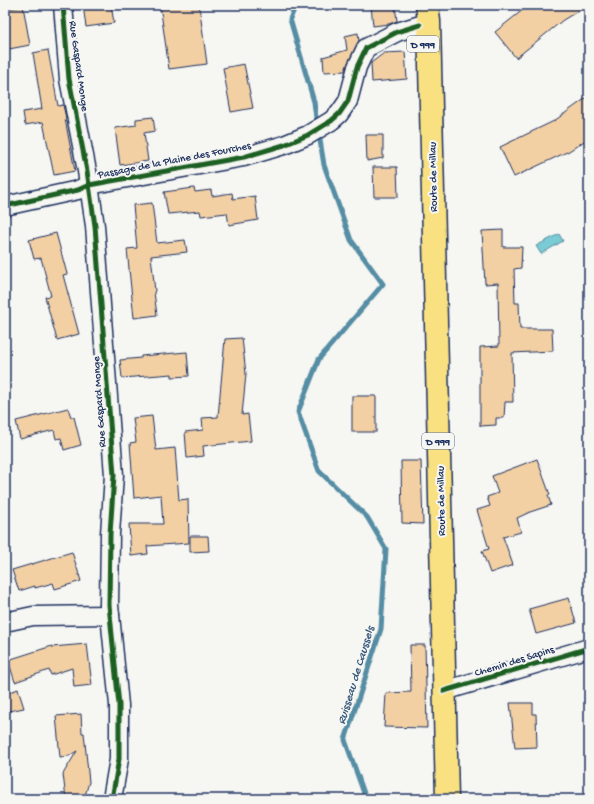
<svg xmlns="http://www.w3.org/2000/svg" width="594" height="804" font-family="'Gochi Hand',sans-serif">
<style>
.water{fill:#7acbd3;stroke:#548da4}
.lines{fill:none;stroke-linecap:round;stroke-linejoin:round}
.stream{stroke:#548da4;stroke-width:5}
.building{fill:#f3d0a4;stroke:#1b2f5e}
.minor-casing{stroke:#1b2f5e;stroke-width:21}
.primary-casing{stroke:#1b2f5e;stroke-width:25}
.minor{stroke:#f6f6f2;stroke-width:18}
.primary{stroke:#f9e181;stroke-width:22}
.cycleway-casing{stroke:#f6f6f2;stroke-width:8}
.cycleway{stroke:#1b5e20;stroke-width:5}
.labels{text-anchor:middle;stroke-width:4;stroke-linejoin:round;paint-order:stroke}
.shield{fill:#f6f6f2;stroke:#5d6b8a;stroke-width:1}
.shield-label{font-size:10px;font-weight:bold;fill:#1b2f5e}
.street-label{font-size:11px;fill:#1b2f5e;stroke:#f6f6f2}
.water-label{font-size:12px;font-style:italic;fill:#33567b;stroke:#f6f6f2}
</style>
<rect width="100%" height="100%" fill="#f6f6f2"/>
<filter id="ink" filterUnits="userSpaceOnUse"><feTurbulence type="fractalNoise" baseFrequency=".025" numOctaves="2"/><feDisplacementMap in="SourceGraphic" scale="8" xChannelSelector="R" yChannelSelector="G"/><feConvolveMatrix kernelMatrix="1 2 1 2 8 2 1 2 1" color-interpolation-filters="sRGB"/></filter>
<g filter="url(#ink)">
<polygon class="water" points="559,234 563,241 541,254 536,246"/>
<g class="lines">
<g class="stream">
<polyline points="296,5 290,19 314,102 317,126"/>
<polyline points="319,134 324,165 351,240 383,284 319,359 298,412 319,471 367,517 386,549 381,629 345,740 365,796 362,799"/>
</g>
</g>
<g class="building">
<polygon points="83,5 111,5 114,23 86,27"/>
<polygon points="160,5 199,5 207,64 169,69"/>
<polygon points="371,5 395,5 397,21 389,24 373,26"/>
<polygon points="529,5 588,5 563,20 516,58 495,32"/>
<polygon points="23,6 30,45 9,49 5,28 5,9"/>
<polygon points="358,33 359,41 348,63 345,71 324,72 323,57 347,50 345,36"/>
<polygon points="48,50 58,106 63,105 66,118 65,119 75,171 54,175 43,122 25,125 23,112 42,109 33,53"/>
<polygon points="405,52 407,79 372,82 371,63 384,53"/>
<polygon points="244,64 253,108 231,112 223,68"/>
<polygon points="589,96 589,138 569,151 514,177 500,147 554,121"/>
<polygon points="153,117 155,131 144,133 148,161 120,165 115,128 136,125 136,119"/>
<polygon points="366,135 383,135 383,158 367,161"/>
<polygon points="373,167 397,167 398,197 374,197"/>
<polygon points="194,188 195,192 211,190 212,196 232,193 233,199 255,196 258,220 229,225 227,213 201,216 200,211 168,214 164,192"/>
<polygon points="152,203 157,243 185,240 187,252 151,256 155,291 154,292 157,315 134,318 127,249 137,248 133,205"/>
<polygon points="503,230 503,247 522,247 521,268 514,269 515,303 519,303 520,329 552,329 553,351 512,353 513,402 505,402 504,418 496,418 496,425 480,426 480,347 499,346 498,283 485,284 482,231"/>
<polygon points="56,233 67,274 63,275 79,334 57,340 45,297 51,296 41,258 34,259 29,240"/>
<polygon points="242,338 246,374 242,415 248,414 251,441 203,446 204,456 187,458 185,432 203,430 202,418 218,417 225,339"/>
<polygon points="187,352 189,376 172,377 172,374 122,378 120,360 141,358 141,356"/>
<rect x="352" y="396" width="24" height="36"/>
<polygon points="68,408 71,417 74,417 81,445 64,450 61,438 56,439 54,430 20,439 16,421"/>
<polygon points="152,416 156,450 175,448 179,500 188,499 189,543 147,546 148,554 131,556 129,524 163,524 161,495 134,498 130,443 136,442 133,418"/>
<polygon points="537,459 550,495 548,495 551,505 530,512 517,518 521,532 503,537 513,565 490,573 482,551 489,549 477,510 490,506 487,497 498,493 492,476"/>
<polygon points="401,461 421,461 423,524 402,523"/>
<polygon points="190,536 208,536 209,551 190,552"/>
<polygon points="72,552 81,581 55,589 53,583 35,588 35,586 19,591 12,570"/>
<polygon points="569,598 576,623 536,634 529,609"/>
<polygon points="87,644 92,685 74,687 72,668 51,675 49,670 15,682 8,660 52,646 52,647"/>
<polygon points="410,645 425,645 427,728 384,727 386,693 411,692"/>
<polygon points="18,689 24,708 9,711 5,699 5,694"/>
<polygon points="510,703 533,703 533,714 536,714 537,747 515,748"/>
<polygon points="81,714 82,733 84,733 89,782 84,799 66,799 63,774 77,751 69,756 60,757 56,716"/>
</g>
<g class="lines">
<g class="minor-casing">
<g id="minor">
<polyline points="63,5 69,79 87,171 95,226 114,475 110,534 109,605 119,705 119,759 112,799"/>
<polyline points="5,206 78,190 89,185 244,157 284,145 308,135 331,121 339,114 348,101 357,67 366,48 397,32 420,25"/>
<polyline points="5,622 33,616 110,615"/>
<polyline points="444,691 589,648"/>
</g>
</g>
<g class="primary-casing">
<polyline id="primary" points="427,5 429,21 447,799"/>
</g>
<use href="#minor" class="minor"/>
<use href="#primary" class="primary"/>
<g class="cycleway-casing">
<g id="cycleway">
<polyline points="63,5 69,79 87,171 95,226 114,475 110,534 109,605 119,705 119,759 112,799"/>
<polyline points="5,206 78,190 89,185 244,157 284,145 308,135 331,121 339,114 348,101 357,67 366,48 397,32 420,25"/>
<polyline points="444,691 589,648"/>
</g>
</g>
<use href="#cycleway" class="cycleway"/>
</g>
</g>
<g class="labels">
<g class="shield">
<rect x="407" y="36" width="32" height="16" rx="3"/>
<rect x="422" y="433" width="32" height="16" rx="3"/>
</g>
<g class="shield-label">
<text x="423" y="48">D 999</text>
<text x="438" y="445">D 999</text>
</g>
<g class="street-label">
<text transform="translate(80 66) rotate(82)" y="4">Rue Gaspard Monge</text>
<text transform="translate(174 159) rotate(-11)" y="4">Passage de la Plaine des Fourches</text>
<text transform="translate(432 177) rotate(-91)" y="4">Route de Millau</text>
<text transform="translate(98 402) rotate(-94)" y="4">Rue Gaspard Monge</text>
<text transform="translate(440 501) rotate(-91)" y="4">Route de Millau</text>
<text transform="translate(514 660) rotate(-17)" y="4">Chemin des Sapins</text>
</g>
<g class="water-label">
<text transform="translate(355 675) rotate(-73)" y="4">Ruisseau de Caussels</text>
</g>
</g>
<rect width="594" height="804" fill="none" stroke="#f6f6f2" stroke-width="20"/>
<rect x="10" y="10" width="574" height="784" fill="none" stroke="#1b2f5e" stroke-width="1.5" filter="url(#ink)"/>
</svg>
